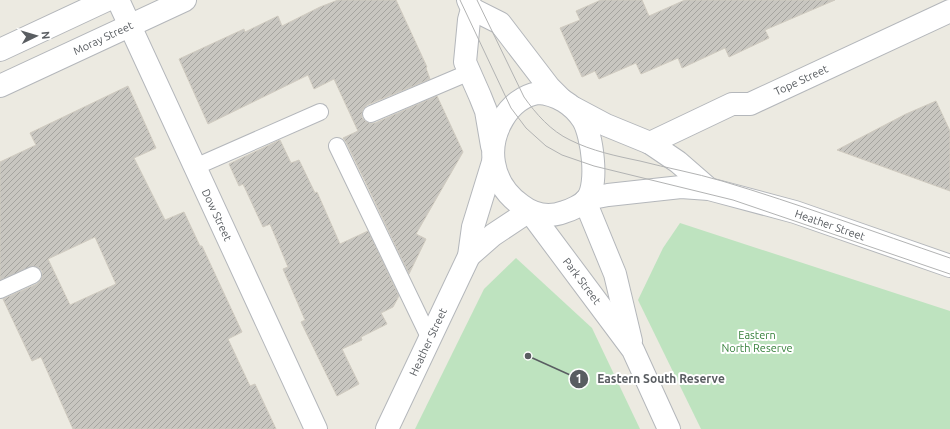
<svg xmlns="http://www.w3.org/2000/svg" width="950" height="429" font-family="Ubuntu,sans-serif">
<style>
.park{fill:#bee3bf}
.building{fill:url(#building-hatch);stroke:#d0cbc0;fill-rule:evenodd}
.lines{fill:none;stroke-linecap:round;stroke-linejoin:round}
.service-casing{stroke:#b4b7bb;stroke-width:18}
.minor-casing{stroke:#b4b7bb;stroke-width:24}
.tertiary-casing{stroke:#b4b7bb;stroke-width:24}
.service{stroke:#fff;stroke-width:16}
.minor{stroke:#fff;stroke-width:22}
.tertiary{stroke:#fff;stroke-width:22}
.tram{stroke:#b2b3b3;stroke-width:1}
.labels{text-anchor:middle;stroke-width:4;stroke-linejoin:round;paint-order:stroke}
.street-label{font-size:11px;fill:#595d61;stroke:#fff}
.park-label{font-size:11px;fill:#38823d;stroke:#fff}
.leader{fill:none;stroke:#595d61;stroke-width:1.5}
.callout-dot{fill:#595d61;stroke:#fff;stroke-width:1.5}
.mark-label{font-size:12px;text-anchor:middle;font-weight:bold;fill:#fff}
.callout-label{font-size:12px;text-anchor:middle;font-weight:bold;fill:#595d61;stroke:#fff;stroke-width:4;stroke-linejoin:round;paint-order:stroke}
</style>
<defs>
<pattern id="building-hatch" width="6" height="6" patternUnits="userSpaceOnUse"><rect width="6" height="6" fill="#c8c6c0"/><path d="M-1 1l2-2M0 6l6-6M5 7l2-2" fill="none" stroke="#a5a49f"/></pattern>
</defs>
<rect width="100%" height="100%" fill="#eceae1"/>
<g class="park">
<polygon points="680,223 950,311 950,429 701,429 638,300 663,248"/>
<polygon points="516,258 592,328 640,429 415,429 484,289"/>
</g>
<g class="building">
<polygon points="338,0 396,0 427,67 426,68 430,79 367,105 363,109 362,113 362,118 365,121 369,123 375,123 437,96 463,152 416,234 426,239 409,274 365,181 346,142 343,138 358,131 334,79 314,89 308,75 208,124 179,59 244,29 245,32 278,16 282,26 320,7"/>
<polygon points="601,0 642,0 649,16 685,0 835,0 765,30 769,38 729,57 725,48 682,68 678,58 641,74 636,63 599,79 595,71 582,77 560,28 580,20 576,11"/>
<path d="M 128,86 L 156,148 L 134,158 L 165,220 L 184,212 L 200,246 L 202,246 L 242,332 L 228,339 L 250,386 L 255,384 L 276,429 L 73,429 L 41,357 L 32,361 L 3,299 L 37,284 L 41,280 L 42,276 L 42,271 L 39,268 L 34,266 L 0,280 L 0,162 L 36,145 L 30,133 ZM 95,237 L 116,284 L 70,305 L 48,259 Z"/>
<polygon points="936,101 950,131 950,191 837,150 906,114"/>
<polygon points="280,140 291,163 299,160 315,193 317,192 340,244 368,231 399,296 393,307 381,313 387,324 361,337 362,340 342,349 359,384 337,396 301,322 305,320 283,269 288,267 270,224 263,227 243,184 239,186 229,164"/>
</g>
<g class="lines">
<g class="service-casing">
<g id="service">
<polyline points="371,114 470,72"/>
<polyline points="337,146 430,339"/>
<polyline points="195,167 320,112"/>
<polyline points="0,290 33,275"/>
</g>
</g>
<g class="minor-casing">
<g id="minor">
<polyline points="118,0 316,429"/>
<polyline points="650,143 732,104 750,104 950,11"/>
<polyline points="469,256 493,235 529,211"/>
<polyline points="387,429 469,256 473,227 493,162"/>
</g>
</g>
<g class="tertiary-casing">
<g id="tertiary">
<polyline points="468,0 472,9 469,20 465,62 480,96 486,111 492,146"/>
<polyline points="472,9 500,23 549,87 561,99"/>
<polyline points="0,50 107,0"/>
<polyline points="0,86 185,0"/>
<path d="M 538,93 C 556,94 573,104 583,120 C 592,135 599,184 587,199 C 582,205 571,210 564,212 C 548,218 534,215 521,205 C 507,195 497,181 494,163 C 489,134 508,98 538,93 Z"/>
<polyline points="574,108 606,125 650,143 678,162 709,189"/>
<polyline points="587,199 608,195 681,187 709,189 795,212 950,266"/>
<polyline points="585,201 615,274 631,341"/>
<polyline points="530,212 633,350 669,429"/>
</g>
</g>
<use href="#service" class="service"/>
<use href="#minor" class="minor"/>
<use href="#tertiary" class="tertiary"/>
<g class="tram">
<polyline points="460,0 511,108 526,128 546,146 562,155 594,166 733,200 950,274"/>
<path d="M 477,0 L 524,97 C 536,114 551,131 570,140 C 592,151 616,156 640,161 C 667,168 695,173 722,181 C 799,204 874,232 950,258"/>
</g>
</g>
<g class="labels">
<g class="street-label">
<text transform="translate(103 38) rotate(-25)" y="4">Moray Street</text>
<text transform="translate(801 80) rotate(-25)" y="4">Tope Street</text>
<text transform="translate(217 215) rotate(65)" y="4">Dow Street</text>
<text transform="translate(830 225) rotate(19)" y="4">Heather Street</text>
<text transform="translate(582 281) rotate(53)" y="4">Park Street</text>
<text transform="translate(428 342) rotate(-65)" y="4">Heather Street</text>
</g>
<g class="park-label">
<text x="757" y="339">Eastern<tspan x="757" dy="13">North Reserve</tspan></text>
</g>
</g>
<path class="leader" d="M528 356L579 379"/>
<g class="callout-dot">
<circle cx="528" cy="356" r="4"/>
<circle cx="579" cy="379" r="10"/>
</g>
<g class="mark-label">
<text x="579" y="383">1</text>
</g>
<g class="callout-label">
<text x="661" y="383">Eastern South Reserve</text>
</g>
<g transform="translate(36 36) rotate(85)" stroke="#ffffff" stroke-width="3" paint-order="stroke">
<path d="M0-3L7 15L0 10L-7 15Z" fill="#595d61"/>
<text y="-6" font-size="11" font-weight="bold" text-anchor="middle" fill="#595d61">N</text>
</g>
</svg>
